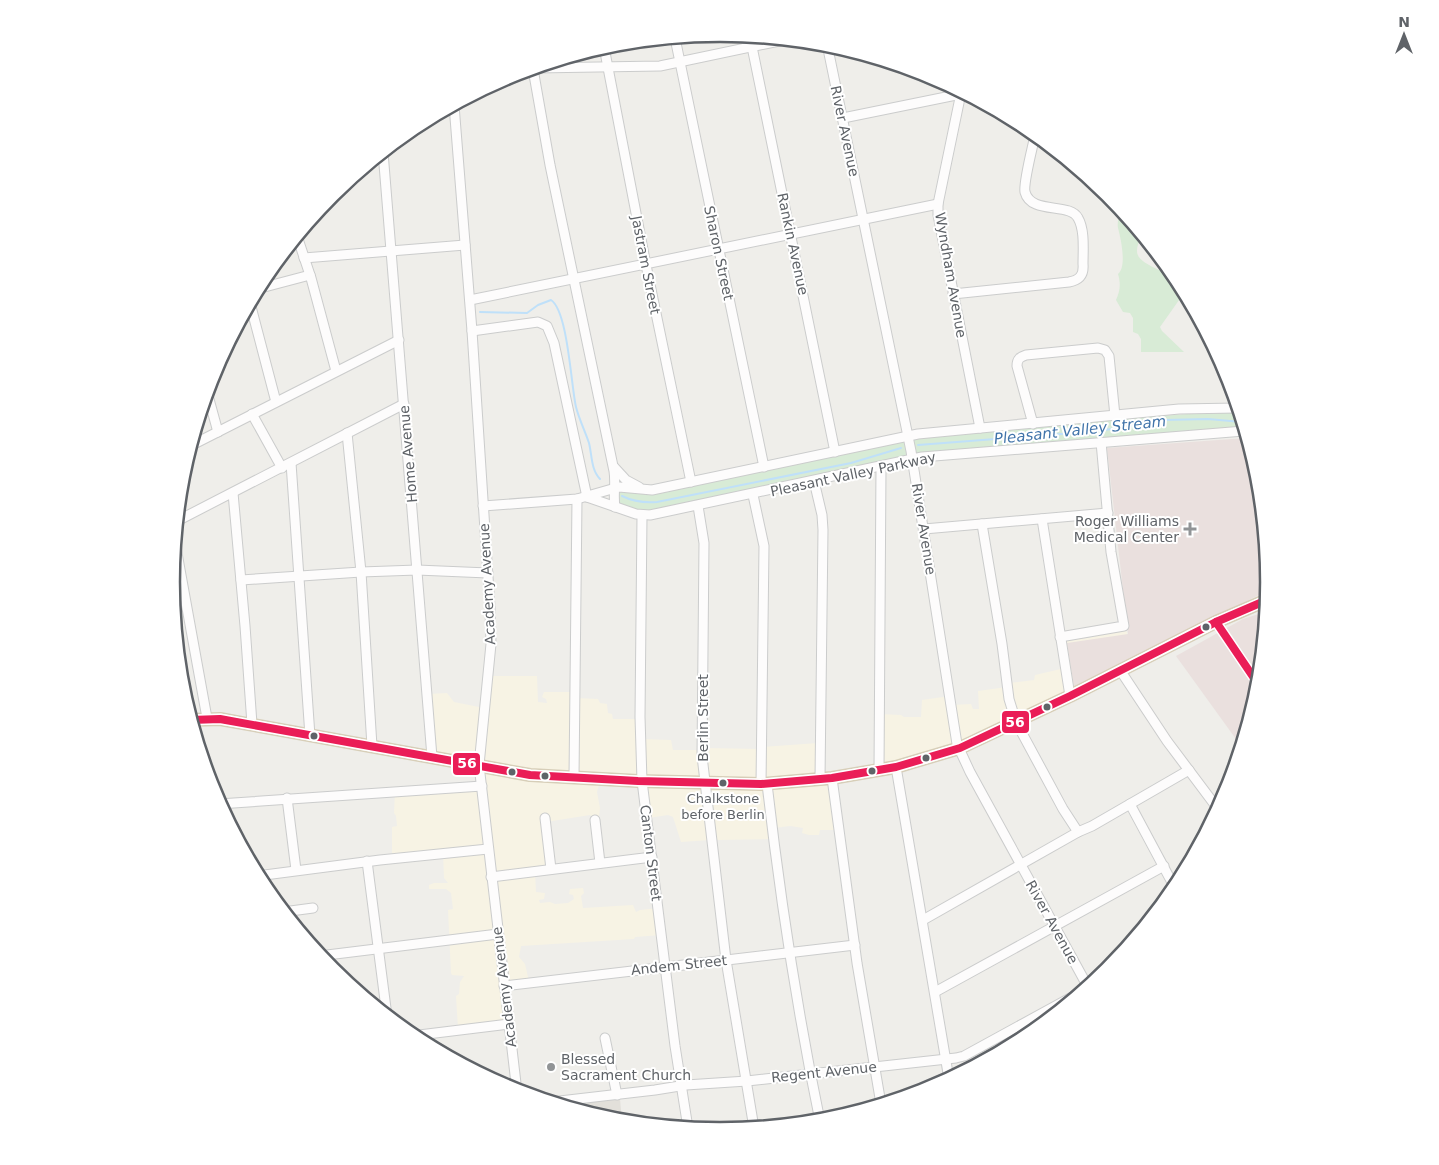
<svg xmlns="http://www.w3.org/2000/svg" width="1439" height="1165" font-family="'DejaVu Sans',sans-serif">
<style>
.commercial{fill:#f7f3e4}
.education{fill:#e2e0da}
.medical{fill:#eae0de}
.green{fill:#d8ebd6}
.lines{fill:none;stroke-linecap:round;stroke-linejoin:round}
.stream{stroke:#bfe0f9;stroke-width:2}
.minor-casing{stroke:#cbcccc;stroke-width:11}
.major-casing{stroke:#d7ceb8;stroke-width:14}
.minor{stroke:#fdfcfc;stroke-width:9}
.major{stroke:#f4f2e9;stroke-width:11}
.bus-1-casing{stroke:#fff;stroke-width:11}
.bus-1{stroke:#ea1d57;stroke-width:8}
.poi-dot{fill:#919496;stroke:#fff;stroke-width:2}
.bus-dot{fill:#5f6368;stroke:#fff;stroke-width:2}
.labels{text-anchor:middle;stroke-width:4;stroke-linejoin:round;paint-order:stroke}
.bus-label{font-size:13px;fill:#5f6368;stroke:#fff}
.street-label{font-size:14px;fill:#5f6368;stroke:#fff}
.poi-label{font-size:14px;fill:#5f6368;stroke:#fff;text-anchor:end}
.water-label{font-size:15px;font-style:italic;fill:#4174aa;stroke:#fff}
.rim{fill:none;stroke:#5f6368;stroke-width:2.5}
.line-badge{stroke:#fff;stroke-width:2}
.badge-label{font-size:14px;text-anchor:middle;font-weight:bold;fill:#fff}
</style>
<rect width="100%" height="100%" fill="#efeeea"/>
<g class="commercial">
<polygon points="1124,624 1137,664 1033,717 880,771 879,714 901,715 904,717 921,717 922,700 950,696 952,705 971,704 973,709 979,709 978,691 1007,687 1009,683 1034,680 1035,675 1065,668 1063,640 1088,638 1110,631"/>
<polygon points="488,676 537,676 538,702 547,703 546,699 542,697 544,692 574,692 576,698 598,699 600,703 607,704 608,713 612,714 613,719 640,719 641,739 671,740 673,750 701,750 704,748 761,749 762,747 818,743 820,778 832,780 839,830 820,830 819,835 809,835 802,833 803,828 790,826 774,828 774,839 718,840 711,838 710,840 681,842 673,817 668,815 648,818 642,782 600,781 597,792 600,808 599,817 595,820 590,815 546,822 551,868 535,872 536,892 545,893 544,899 539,900 540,903 550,902 555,904 568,903 574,899 573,895 569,894 570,889 583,888 584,893 581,896 583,908 633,905 636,912 640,910 658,908 661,935 635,937 634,939 521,946 519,957 525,964 529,981 506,985 509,1023 458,1029 456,996 459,994 460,982 464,976 452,975 451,973 448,910 453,909 451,893 446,889 429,889 429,885 434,883 448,883 444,878 443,853 392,857 392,827 397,826 396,816 394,813 395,791 477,786 479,766 433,758 428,694 447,693 454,702 484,708"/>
</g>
<polygon class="education" points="620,1099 622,1122 612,1121 562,1105"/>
<g class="medical">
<polygon points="1246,438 1258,476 1268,583 1267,591 1074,687 1067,643 1128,634 1107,448"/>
<polygon points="1265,612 1258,690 1241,746 1176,656 1243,619"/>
</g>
<g class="green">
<path d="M 1113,201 L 1142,236 C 1130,257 1141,261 1159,270 L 1166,265 L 1176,278 L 1184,293 L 1160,327 L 1162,331 L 1184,352 L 1141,352 L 1141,339 L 1138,334 L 1133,332 L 1133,318 L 1130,313 L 1123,312 L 1116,300 C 1120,291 1121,284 1118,274 C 1127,267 1121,239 1118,228 C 1117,223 1119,217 1118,212 C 1117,207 1114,206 1113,201 Z"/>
<polygon points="1238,410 1245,432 912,459 642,516 615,507 615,487 643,492 907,436"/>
<polygon points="1062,1008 1034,1030 1031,1024"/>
</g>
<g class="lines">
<g class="stream">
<path d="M 480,312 L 527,313 L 538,305 L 551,300 C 568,311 571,386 576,407 C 579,419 585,431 589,443 C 592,455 591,470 600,479"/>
<polyline points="918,445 1099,431 1164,420 1208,419 1242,422"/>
<path d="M 622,496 C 634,502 644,503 657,502 L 851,463 L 901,448"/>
</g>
<g class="minor-casing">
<g id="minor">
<polyline points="750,37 835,452"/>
<polyline points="675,38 764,467"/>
<polyline points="827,44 911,451 957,744 970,772 1088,987"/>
<polyline points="604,47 646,265 691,482"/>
<polyline points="536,68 660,66 784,40"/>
<path d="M 533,69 L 550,165 L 614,471 C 616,484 613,495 615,507"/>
<polyline points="961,93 938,204 938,215 980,428"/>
<polyline points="454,105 472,331 490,607 491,644 479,765 517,1092"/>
<polyline points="843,118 961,94"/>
<polyline points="383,152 432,757"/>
<polyline points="297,236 311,278 336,371"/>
<polyline points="304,258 465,245"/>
<polyline points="257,289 310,275"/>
<path d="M 953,294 L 1069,282 C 1080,280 1084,275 1083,264 C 1083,250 1085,230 1078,218 C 1070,202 1031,215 1025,192 C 1023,183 1033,146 1035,135"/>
<polyline points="470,300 938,204"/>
<polyline points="250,303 276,402"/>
<polyline points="472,331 538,322 547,326 554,343 587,497"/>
<polyline points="207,392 218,432"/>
<polyline points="252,414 282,468"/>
<path d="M 1033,424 L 1017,366 C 1017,359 1020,357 1026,355 L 1098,348 L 1105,350 L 1109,356 L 1115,416"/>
<polyline points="347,433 361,572 372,746"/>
<polyline points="190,446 399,340"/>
<polyline points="291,463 310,736"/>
<polyline points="614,467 626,480 639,487"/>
<polyline points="814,481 822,515 823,530 820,779"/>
<polyline points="233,493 245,626 252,724"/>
<polyline points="753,495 764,546 761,784"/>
<polyline points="587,497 636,514 650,515 922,457 1244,431"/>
<polyline points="483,506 577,499 619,487 652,490 918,434 1179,409 1237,408"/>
<polyline points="698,506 704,543 702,756 726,960 754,1128"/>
<polyline points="642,516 640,717 642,781 675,1046 688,1128"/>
<polyline points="1042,519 1070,696"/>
<polyline points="177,521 404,404"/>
<polyline points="982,524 1002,644 1009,699 1016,722 1063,809 1078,832"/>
<polyline points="924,529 1108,513"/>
<polyline points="175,542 207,718"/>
<polyline points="241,580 361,572 417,570 488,573"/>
<polyline points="1060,637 1124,626 1111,552 1101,442"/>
<polyline points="1120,670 1167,741 1218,809"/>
<polyline points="194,719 195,736"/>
<polyline points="896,767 949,1079"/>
<polyline points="879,770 881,467"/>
<polyline points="574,777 577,499"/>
<polyline points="832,778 857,963 881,1104"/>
<path d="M 767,784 C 780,897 797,1010 820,1121"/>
<polyline points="287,798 296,870"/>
<polyline points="219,804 482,786"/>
<polyline points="1130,804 1175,888"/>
<polyline points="545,818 551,869"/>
<polyline points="595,820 600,863"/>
<polyline points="367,861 387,1016"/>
<polyline points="257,876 380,860 488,849"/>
<polyline points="491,877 652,857"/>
<polyline points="283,912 313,908"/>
<polyline points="923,920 1078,832 1092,826 1189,770"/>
<polyline points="319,956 498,934"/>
<polyline points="504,986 855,945"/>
<polyline points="935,992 1164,866"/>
<polyline points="1021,1025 1028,1036"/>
<polyline points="411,1036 509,1024"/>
<polyline points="605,1038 617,1095"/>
<polyline points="551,1102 655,1090 686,1085 747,1081 956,1058 964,1056 1081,992"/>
</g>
</g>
<g class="major-casing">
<polyline id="major" points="190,720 220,719 530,775 638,781 761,784 832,778 896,767 960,748 1070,696 1216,622 1267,600"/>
</g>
<use href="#minor" class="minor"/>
<use href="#major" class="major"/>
<g class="bus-1-casing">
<g id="bus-1">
<polyline points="1216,622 1258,684"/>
<polyline points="191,720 220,719 530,775 638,781 761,784 832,778 896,767 960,748 1070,696 1216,622 1267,600"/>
</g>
</g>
<use href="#bus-1" class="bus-1"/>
</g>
<g class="poi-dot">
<path d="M1187.5 521.5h5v5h5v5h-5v5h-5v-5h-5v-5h5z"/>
<circle cx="551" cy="1067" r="5"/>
</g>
<g class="bus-dot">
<circle cx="1206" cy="627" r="4.5"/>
<circle cx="1047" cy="707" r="4.5"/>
<circle cx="314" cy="736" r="4.5"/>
<circle cx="926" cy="758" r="4.5"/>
<circle cx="872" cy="771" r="4.5"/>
<circle cx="512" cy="772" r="4.5"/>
<circle cx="545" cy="776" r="4.5"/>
<circle cx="723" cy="783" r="4.5"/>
</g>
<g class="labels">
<g class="bus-label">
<text x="723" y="803">Chalkstone<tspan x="723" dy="16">before Berlin</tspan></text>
</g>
<g class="street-label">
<text transform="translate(845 131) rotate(78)" y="5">River Avenue</text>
<text transform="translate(793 244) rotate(78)" y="5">Rankin Avenue</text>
<text transform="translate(719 253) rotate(78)" y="5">Sharon Street</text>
<text transform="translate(646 265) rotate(79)" y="5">Jastram Street</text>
<text transform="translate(951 275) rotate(80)" y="5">Wyndham Avenue</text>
<text transform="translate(408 454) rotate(-95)" y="5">Home Avenue</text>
<text transform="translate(853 474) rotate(-12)" y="5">Pleasant Valley Parkway</text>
<text transform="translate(924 529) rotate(81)" y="5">River Avenue</text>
<text transform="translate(487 584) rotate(-93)" y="5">Academy Avenue</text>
<text transform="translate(703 718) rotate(-90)" y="5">Berlin Street</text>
<text transform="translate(651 853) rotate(83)" y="5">Canton Street</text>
<text transform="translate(1052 922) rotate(61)" y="5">River Avenue</text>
<text transform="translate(679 965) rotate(-6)" y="5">Andem Street</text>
<text transform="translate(504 987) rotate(-97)" y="5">Academy Avenue</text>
<text transform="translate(824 1072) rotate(-6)" y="5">Regent Avenue</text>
</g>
<g class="poi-label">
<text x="1179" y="526">Roger Williams<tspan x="1179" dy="16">Medical Center</tspan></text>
<text x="561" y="1064" text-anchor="start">Blessed<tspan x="561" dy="16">Sacrament Church</tspan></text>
</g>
<g class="water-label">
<text transform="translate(1080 430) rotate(-6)" y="5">Pleasant Valley Stream</text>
</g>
</g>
<path d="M0 0H1439V1165H0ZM180 582a540 540 0 1 1 1080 0a540 540 0 1 1-1080 0Z" fill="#fff" fill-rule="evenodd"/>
<path class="rim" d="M180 582a540 540 0 1 1 1080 0a540 540 0 1 1-1080 0Z"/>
<g class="line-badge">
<rect x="1001" y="710" width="29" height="24" rx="5" fill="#ea1d57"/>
<rect x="452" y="752" width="29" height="24" rx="5" fill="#ea1d57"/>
</g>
<g class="badge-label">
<text x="1015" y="727">56</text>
<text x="467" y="768">56</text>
</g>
<g transform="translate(1404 35)" stroke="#ffffff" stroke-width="4" paint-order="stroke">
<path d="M0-4L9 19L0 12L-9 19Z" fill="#5f6368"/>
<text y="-8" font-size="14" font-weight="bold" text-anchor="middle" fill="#5f6368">N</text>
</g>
</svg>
